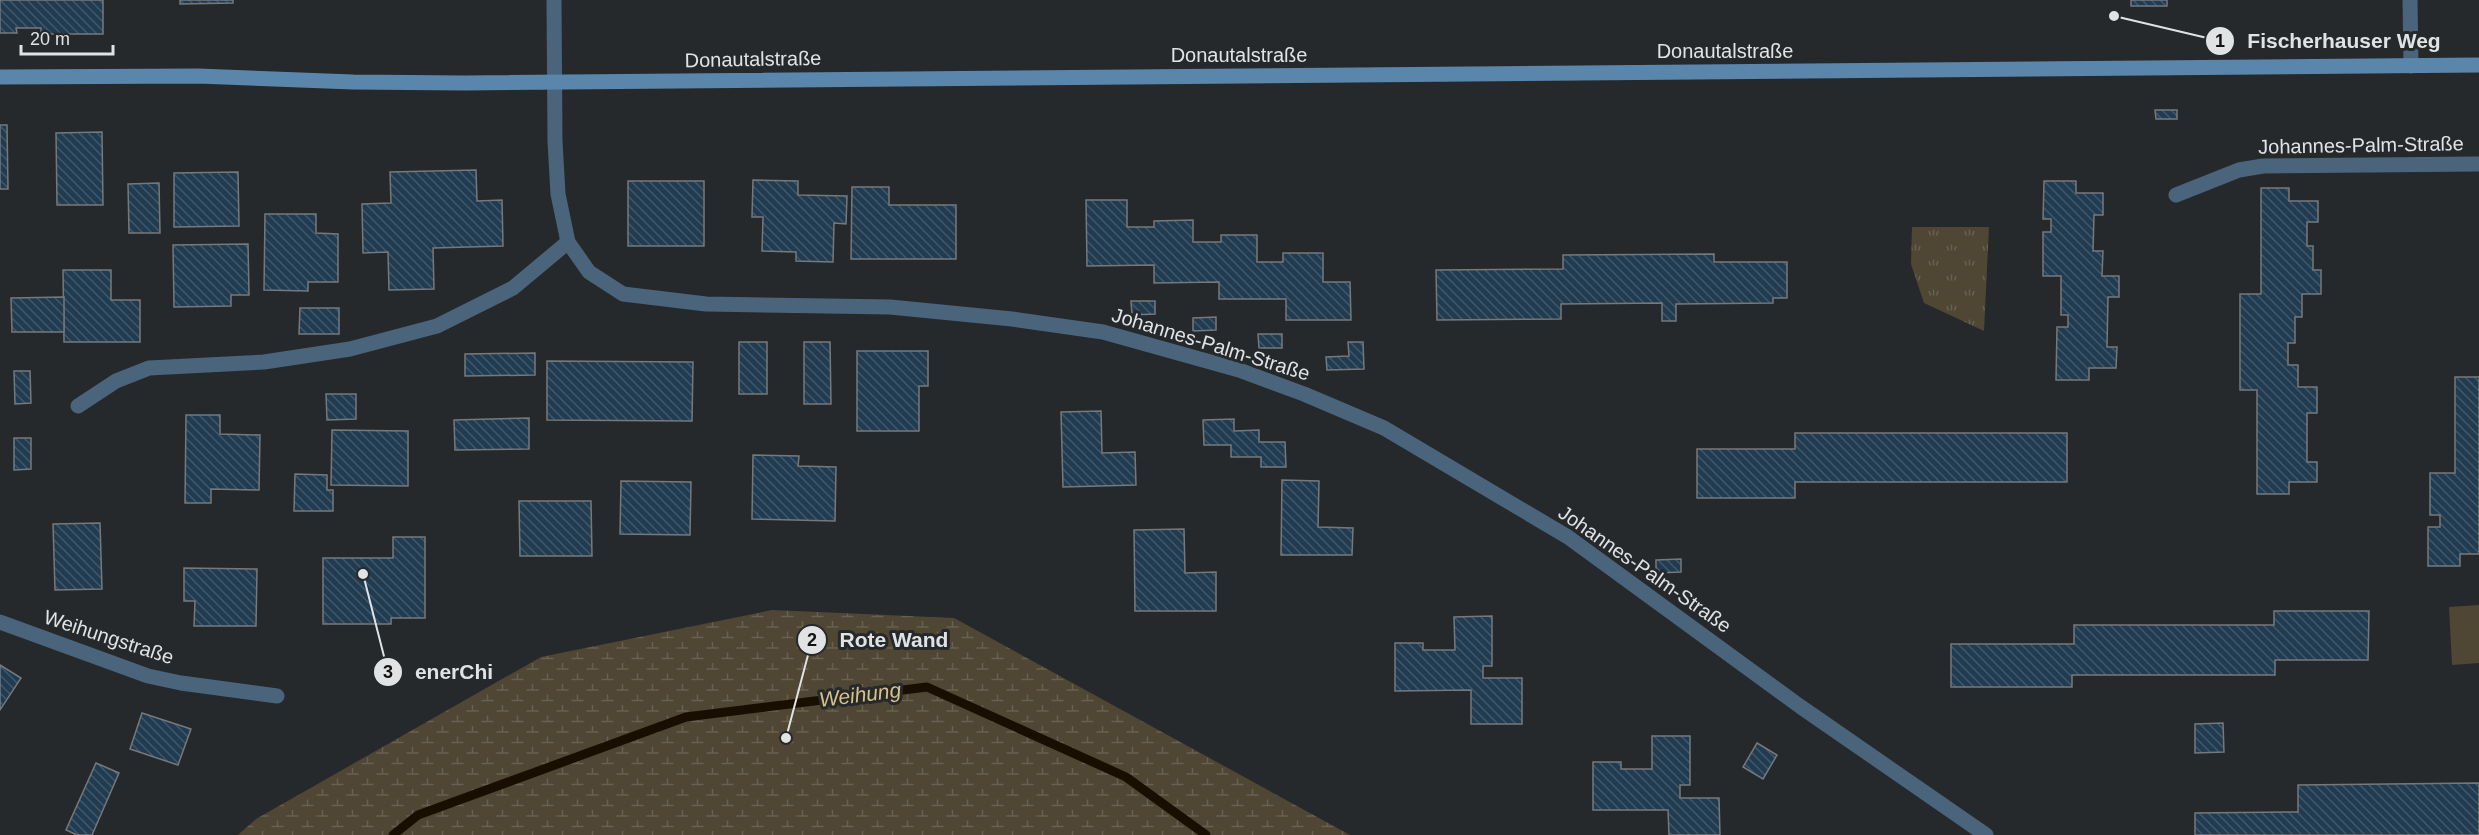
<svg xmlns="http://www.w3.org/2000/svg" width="2479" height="835" font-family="Arial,sans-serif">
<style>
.green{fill:#4f4633}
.wetland{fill:url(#wetland-marsh)}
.park{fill:url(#park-tufts)}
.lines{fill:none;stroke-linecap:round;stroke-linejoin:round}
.stream{stroke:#190f00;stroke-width:9}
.building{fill:url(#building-back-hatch);stroke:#76797c;stroke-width:1.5}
.minor{stroke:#4a647c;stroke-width:15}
.secondary{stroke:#5a86ac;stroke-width:15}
.labels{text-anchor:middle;stroke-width:6;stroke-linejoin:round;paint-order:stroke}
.street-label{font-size:20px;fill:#e0e2e3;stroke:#26292b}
.water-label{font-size:21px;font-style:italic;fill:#dbc086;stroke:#26292b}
.leader{fill:none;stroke:#e0e2e3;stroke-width:2}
.callout-dot{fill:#e0e2e3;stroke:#26292b;stroke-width:2}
.mark-label{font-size:18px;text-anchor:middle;font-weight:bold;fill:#111}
.callout-label{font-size:21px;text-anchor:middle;font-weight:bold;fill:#e0e2e3;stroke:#26292b;stroke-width:6;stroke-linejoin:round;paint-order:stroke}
</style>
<defs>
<pattern id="wetland-marsh" width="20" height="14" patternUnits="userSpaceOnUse" patternTransform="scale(1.5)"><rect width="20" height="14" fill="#4f4633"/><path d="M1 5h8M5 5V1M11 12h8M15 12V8" fill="none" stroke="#686050"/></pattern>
<pattern id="park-tufts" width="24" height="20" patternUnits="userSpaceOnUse" patternTransform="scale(1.5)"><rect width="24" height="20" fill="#4f4633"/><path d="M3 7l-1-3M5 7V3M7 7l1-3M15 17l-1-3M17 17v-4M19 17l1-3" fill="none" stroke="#686050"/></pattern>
<pattern id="building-back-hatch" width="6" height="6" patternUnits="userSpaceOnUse" patternTransform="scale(1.5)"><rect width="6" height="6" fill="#213b51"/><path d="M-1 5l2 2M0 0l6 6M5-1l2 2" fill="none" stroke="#41576a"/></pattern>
</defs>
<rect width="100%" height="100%" fill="#26292b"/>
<polygon class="green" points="2479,605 2479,663 2452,665 2449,607"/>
<polygon class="wetland" points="772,610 954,618 1350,835 238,835 256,819 541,657"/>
<polygon class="park" points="1912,227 1989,227 1984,331 1924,303 1911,264"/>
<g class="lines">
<polyline class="stream" points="393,835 418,815 686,717 927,687 1126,777 1206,835"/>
</g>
<g class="building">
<polygon points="0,0 103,0 103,34 41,34 41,28 16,28 17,33 0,33"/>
<polygon points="180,0 233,0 233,3 180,4"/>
<rect x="2131" y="0" width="36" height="6"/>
<polygon points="2155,110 2177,110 2177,119 2156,119"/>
<polygon points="0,125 7,125 8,189 0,189"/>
<polygon points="102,132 103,205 57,205 56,133"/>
<polygon points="476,170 477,201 502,200 503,246 433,248 434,289 389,290 388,252 363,253 362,204 391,203 390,172"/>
<polygon points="238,172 239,226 174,227 174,173"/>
<polygon points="753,180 798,181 798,195 847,196 846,224 834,223 833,262 796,261 796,252 762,251 763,217 752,217"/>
<rect x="628" y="181" width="76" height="65"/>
<polygon points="2044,181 2076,181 2076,193 2103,193 2103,215 2094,215 2093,251 2103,251 2102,276 2119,276 2119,297 2108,297 2107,347 2117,347 2116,368 2089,368 2089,380 2056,380 2057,327 2068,327 2068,315 2061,315 2061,276 2043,276 2043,232 2051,232 2051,219 2043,219"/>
<polygon points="159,183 160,233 129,233 128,184"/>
<polygon points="852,187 889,187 889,205 956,205 956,259 851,259"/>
<polygon points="2261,188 2289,188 2289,201 2318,201 2318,222 2307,222 2307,246 2313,246 2313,270 2321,270 2321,294 2302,294 2302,317 2295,317 2295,343 2288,343 2288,365 2298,365 2298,387 2317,387 2317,413 2307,413 2307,462 2317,462 2317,482 2289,482 2289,494 2257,494 2257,390 2240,390 2240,294 2261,294"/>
<polygon points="1086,200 1127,200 1127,227 1154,227 1154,221 1193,220 1193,242 1221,242 1221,235 1257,235 1257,262 1283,262 1283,253 1323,253 1323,282 1350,282 1351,320 1286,320 1286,299 1219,299 1219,282 1154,283 1154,265 1087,266"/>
<polygon points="265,214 316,214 316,233 338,234 338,282 308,282 308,291 264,290"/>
<polygon points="248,244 249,295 231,295 231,306 174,307 173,245"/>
<polygon points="1714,254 1714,262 1787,262 1787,298 1773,298 1773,303 1676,304 1676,321 1662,321 1662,303 1561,304 1561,319 1437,320 1436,270 1563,269 1563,255"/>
<polygon points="63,270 111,270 111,300 140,300 140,342 64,342"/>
<polygon points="64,297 64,332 12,332 11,298"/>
<polygon points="1131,301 1155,301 1155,314 1132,315"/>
<polygon points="300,308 339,308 339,334 299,334"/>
<polygon points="1216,317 1216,330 1193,331 1193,318"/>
<polygon points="1258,334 1282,334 1282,348 1259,348"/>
<rect x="739" y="342" width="28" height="52"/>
<polygon points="804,342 830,342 831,404 804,404"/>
<polygon points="1348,342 1363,342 1364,369 1327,370 1326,357 1349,356"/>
<polygon points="857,351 928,351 928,386 919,386 919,431 857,431"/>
<polygon points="535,353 535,375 465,376 465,354"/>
<polygon points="547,361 693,362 692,421 547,420"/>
<polygon points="14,371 30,371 31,403 15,404"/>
<polygon points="2455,377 2479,377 2479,554 2460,554 2460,566 2428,566 2428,527 2440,527 2440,515 2430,515 2430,473 2455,473"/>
<polygon points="326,394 356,394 356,419 327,420"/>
<polygon points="1101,411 1102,453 1135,452 1136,485 1063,487 1061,412"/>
<polygon points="186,415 220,415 220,434 260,435 259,490 211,489 211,503 185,503"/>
<polygon points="529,418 529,449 455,450 454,420"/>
<polygon points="1234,419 1234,431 1259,430 1259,442 1285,442 1286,467 1261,467 1261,457 1231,457 1231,445 1204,445 1203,420"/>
<polygon points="332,430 408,431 408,486 331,485"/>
<polygon points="1795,433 2067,433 2067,482 1795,482 1795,498 1697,498 1697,449 1795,449"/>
<polygon points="14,438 31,438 31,469 14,470"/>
<polygon points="753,455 799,456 798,466 836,467 835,521 752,519"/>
<polygon points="295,474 327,475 327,490 333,490 333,511 294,511"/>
<polygon points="1282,480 1319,481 1318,527 1353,528 1352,555 1281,555"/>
<polygon points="621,481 691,482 690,535 620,534"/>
<polygon points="519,501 591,501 592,556 520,556"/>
<polygon points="100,523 102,589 55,590 53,524"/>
<polygon points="1184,529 1185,573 1216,572 1216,611 1135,611 1134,530"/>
<polygon points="393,537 425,537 425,618 391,618 391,624 323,624 323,558 393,558"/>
<polygon points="1681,559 1681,572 1656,573 1656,560"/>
<polygon points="184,568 257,569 256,626 194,626 195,601 184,601"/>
<polygon points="2274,611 2369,611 2368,660 2275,660 2275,675 2072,675 2072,687 1951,687 1951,644 2074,644 2074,625 2274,625"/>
<polygon points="1492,616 1492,666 1483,666 1483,678 1522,678 1522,724 1471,724 1471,690 1395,691 1395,643 1423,643 1423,650 1455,650 1454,617"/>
<polygon points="0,665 21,678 0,710"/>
<polygon points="142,713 191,729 178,765 130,749"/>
<polygon points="2223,723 2224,752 2195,753 2195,724"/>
<polygon points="1652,736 1690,736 1690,785 1680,785 1680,798 1719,798 1720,835 1669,835 1668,810 1593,810 1593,762 1621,762 1621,769 1652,769"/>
<polygon points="1757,743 1777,755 1763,779 1743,767"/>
<polygon points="96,763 119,773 92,835 77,835 66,830"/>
<polygon points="2479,783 2479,835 2195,835 2195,813 2298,812 2298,785"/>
</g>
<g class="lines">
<g class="minor">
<polyline points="554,0 555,141 558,194 568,242 589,272 623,294 706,304 890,307 1012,319 1103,332 1239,370 1304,394 1384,428 1568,537 1801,707 1986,835"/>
<polyline points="2410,0 2411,66"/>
<polyline points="2176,195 2239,170 2263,166 2479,164"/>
<polyline points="78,406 116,381 149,368 264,362 350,349 437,326 513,288 568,242"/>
<polyline points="0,622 148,676 181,683 277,696"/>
</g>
<polyline class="secondary" points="0,77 198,76 353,82 465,83 2479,65"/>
</g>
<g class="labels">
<g class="street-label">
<text x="1725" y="58">Donautalstraße</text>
<text x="1239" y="62">Donautalstraße</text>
<text transform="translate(753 59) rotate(-1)" y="7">Donautalstraße</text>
<text transform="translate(2361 145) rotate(-1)" y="7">Johannes-Palm-Straße</text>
<text transform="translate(1211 344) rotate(17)" y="7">Johannes-Palm-Straße</text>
<text transform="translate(1645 569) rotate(35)" y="7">Johannes-Palm-Straße</text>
<text transform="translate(109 637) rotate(18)" y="7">Weihungstraße</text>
</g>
<g class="water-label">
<text transform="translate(860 695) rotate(-7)" y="7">Weihung</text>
</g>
</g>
<path class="leader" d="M2114 16L2220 41M786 738L812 640M363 574L388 672"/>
<g class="callout-dot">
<circle cx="2114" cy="16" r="6"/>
<circle cx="786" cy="738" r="6"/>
<circle cx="363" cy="574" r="6"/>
<circle cx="2220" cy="41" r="15"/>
<circle cx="812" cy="640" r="15"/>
<circle cx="388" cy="672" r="15"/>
</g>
<g class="mark-label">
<text x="2220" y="47">1</text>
<text x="812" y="646">2</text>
<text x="388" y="678">3</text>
</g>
<g class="callout-label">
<text x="2344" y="48">Fischerhauser Weg</text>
<text x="894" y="647">Rote Wand</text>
<text x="454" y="679">enerChi</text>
</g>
<path d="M21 45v9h92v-9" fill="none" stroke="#e0e2e3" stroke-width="3"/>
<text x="30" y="45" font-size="18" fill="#e0e2e3" stroke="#26292b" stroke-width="4.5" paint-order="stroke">20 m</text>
</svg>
